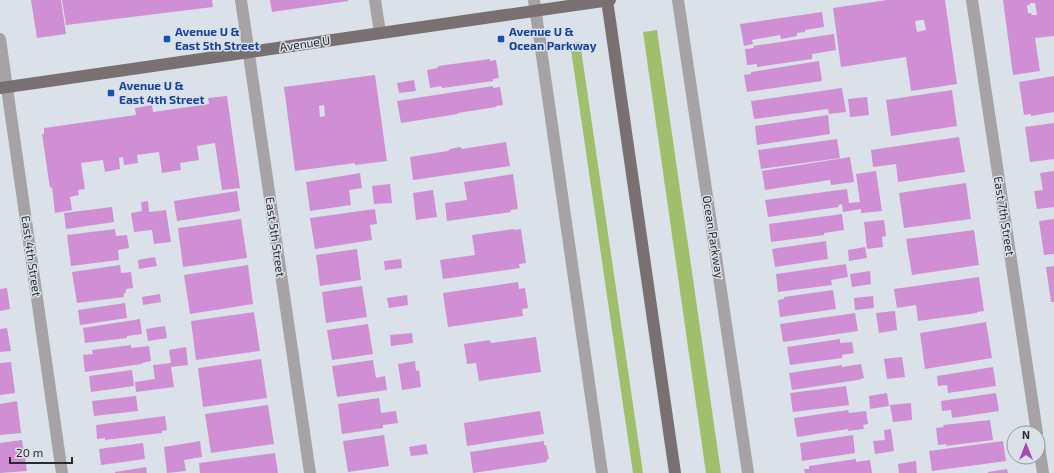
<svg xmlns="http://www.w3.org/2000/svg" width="1054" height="473" font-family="'Exo 2',sans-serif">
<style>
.green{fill:#9fbf6c}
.building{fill:#d08ed5;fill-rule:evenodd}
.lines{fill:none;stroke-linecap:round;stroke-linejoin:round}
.minor{stroke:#a7a3a4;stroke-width:12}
.major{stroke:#787071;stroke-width:12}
.transit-dot{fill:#1a4fb4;stroke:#dbe1e8;stroke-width:1.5}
.labels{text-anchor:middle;stroke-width:3;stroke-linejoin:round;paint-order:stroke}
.transit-label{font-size:12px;font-weight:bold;fill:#164399;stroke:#dbe1e8;text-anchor:start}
.street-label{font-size:12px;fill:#282a2d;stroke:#dbe1e8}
</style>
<rect width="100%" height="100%" fill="#dbe1e8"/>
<g class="green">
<polygon points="657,30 721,473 706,473 643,32"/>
<polygon points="580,42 643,473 633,473 570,43"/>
</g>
<g class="building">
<polygon points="31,0 61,0 66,34 37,38"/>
<polygon points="62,0 212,0 213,7 66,25"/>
<polygon points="270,0 348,0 348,1 272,12"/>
<path d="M 887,0 L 945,0 L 957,84 L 911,91 L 906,57 L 841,67 L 833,8 ZM 921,20 L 924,20 L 926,30 L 917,32 L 915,21 Z"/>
<path d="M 1003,0 L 1054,0 L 1054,36 L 1035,38 L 1040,71 L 1013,75 ZM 1030,3 L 1035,3 L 1037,15 L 1032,15 L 1031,13 L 1028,13 L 1027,5 L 1030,5 Z"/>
<polygon points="822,12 824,27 805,30 805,32 797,33 797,36 781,39 780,35 752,40 753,44 744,46 740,24"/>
<polygon points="834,34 836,50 812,54 812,59 757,67 757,64 747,65 745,49 754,48 753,46"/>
<polygon points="490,59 490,61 496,60 499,78 493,79 493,81 442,88 441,86 430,88 427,70 438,68 438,66"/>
<polygon points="819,61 822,81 747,92 744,75 751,74 751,72"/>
<path d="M 375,75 L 387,161 L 355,165 L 355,163 L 295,171 L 284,87 ZM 324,105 L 325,116 L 320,117 L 319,106 Z"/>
<polygon points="1054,76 1054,112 1031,116 1031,114 1024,115 1019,82"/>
<polygon points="414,80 416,91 399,93 397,83"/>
<polygon points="493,86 493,88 500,87 503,105 496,106 496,107 458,113 458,114 401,123 397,101"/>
<polygon points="842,88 846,112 829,114 828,109 754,119 751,101"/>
<polygon points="952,90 957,126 891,136 886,100"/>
<polygon points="227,96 240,188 222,190 215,143 197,146 199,160 180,163 181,170 162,173 159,152 137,155 138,163 124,165 123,157 119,158 120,169 105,172 103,160 81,163 85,189 78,190 79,195 70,197 72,210 55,213 52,187 50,188 42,134 44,134 44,128 136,115 135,108 152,105 153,112 209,104 208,98"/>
<polygon points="867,97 869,115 850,117 848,99"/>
<polygon points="828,115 830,134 757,145 755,126"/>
<polygon points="1054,123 1054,159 1030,162 1025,127"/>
<polygon points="959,137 965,172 898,182 896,164 873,167 871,150"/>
<polygon points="837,139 840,158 761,169 758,150"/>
<polygon points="506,142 510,166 413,180 410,157 448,151 450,149 460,147 462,149"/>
<polygon points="850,157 854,182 831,185 830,180 765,190 762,171"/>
<polygon points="876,171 882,211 861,213 861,209 843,212 842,204 838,205 839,207 768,217 765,200 847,189 849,203 860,202 856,174"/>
<polygon points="1054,171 1054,207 1037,209 1034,191 1043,190 1040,173"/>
<polygon points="360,173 362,188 349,190 351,205 310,211 306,182"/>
<polygon points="513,174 518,209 510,210 511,212 447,221 445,203 467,200 464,182"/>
<polygon points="966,183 971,219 904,228 899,193"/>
<polygon points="390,184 392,203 374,204 372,186"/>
<polygon points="433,190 437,217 416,220 413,193"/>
<polygon points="237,191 240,211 177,221 174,201"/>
<polygon points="148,201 149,212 166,210 171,242 154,244 152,230 134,232 131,213 142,211 141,202"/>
<polygon points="112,207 114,222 66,229 64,213"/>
<polygon points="375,209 377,224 370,225 372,240 315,249 310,218"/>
<polygon points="842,214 844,230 824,233 824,235 771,242 769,224"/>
<polygon points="241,219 247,258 183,267 178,228"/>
<polygon points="1054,219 1054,254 1044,255 1039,221"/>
<polygon points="884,220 886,236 882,237 883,247 867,249 864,222"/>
<polygon points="115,229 116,236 127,235 129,248 118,250 119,260 71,266 67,235"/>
<polygon points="514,229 514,230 521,229 526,263 519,264 520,268 443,279 440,260 475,255 472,235"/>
<polygon points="974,230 979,265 912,275 906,239"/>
<polygon points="826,241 828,259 775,267 772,249"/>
<polygon points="865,247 867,258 849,261 848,250"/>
<polygon points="357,249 361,280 320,286 316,255"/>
<polygon points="155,257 157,266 139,269 138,260"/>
<polygon points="401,259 402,268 385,270 384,261"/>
<polygon points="846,264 848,277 831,280 832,285 778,292 776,274"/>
<polygon points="120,265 121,273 131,272 133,288 126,289 126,293 124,293 124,297 77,303 72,272"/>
<polygon points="248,265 253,304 190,314 184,275"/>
<polygon points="1054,266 1054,302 1051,302 1046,267"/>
<polygon points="870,271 871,284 852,287 850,274"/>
<polygon points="979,277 984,311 977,312 977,313 918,321 916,305 897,308 894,289"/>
<polygon points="518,282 519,289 525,288 528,308 522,309 523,316 448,327 443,293"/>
<polygon points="362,286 367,317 326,323 322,292"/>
<polygon points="7,288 10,309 0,311 0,289"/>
<polygon points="833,290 836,309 780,317 778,300 784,299 784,297"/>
<polygon points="160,294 161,302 143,305 142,297"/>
<polygon points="407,295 408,305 389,308 387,298"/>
<polygon points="873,296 874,308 855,310 854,298"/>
<polygon points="125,303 127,318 80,325 78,310"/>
<polygon points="895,311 897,330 879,333 876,313"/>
<polygon points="254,312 260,351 196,360 191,321"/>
<polygon points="855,313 858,331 783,342 780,324"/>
<polygon points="140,319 142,334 127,336 127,338 85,343 83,328"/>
<polygon points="986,322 992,358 925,369 920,333"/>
<polygon points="368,324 373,354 332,360 327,330"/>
<polygon points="165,326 167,338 148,341 146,329"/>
<polygon points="7,328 11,351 0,352 0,329"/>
<polygon points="412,333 413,343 391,346 390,335"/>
<polygon points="536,337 541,372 479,381 476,363 467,364 464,344 490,340 491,343"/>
<polygon points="840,339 840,343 852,342 854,353 842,355 842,358 790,365 787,347"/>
<polygon points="131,345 131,348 149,346 151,361 142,363 142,364 85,372 83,355 93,354 92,350"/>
<polygon points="186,347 188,365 171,367 174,387 136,392 135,382 155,379 153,365 171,363 169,350"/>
<polygon points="902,357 905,377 887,379 884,359"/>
<polygon points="261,359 267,398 203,407 198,368"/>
<polygon points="373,360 376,378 385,376 387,390 337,397 332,366"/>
<polygon points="415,361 416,371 419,370 421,387 402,390 398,364"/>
<polygon points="11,362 15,393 0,395 0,363"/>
<polygon points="861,364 864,378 858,380 792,390 789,373 842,365 842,367"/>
<polygon points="993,367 996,386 948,393 947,385 938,386 937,376"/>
<polygon points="132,370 134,386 91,392 89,376"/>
<polygon points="846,386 849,405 793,412 790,393"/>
<polygon points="887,393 889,406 870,409 869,396"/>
<polygon points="996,393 999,411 952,418 951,410 942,411 941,401"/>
<polygon points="136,396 138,411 94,416 92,401"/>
<polygon points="379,398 381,413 396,411 398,423 383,425 383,428 342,434 338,404"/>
<polygon points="17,401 21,433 0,435 0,404"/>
<polygon points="911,403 912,420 893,422 890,405"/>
<polygon points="268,405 274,444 211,453 205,414"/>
<polygon points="848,410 849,413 866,411 868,424 863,425 864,429 848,431 848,429 797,437 794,418"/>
<polygon points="540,411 544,434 467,446 464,423"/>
<polygon points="165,416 167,430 162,431 162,433 105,440 105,438 97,439 96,425"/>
<polygon points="990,420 993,440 946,446 946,444 938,445 936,428 944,427 943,425"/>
<polygon points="891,429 894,451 875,454 873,441 885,440 884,430"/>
<polygon points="384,435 389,466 348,472 343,441"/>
<polygon points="853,435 855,453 802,461 800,443"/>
<polygon points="22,440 27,471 0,473 0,443"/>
<polygon points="200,441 202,457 184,460 186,471 167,473 164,447"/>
<polygon points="544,441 544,445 546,445 549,459 546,460 547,462 473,473 470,452"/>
<polygon points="1003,441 1006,461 932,471 929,451"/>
<polygon points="143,443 145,459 101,465 99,449"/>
<polygon points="426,444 428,454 411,456 409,447"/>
<polygon points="275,453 278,473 200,473 199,463"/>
<polygon points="856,459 856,462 870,460 872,473 805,473 804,469 809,469 809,466"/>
<polygon points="916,461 917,473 899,473 898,464"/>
<polygon points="146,467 147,473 115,473 115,472"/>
<polygon points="1007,469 1008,473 988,473 988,472"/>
</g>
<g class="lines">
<g class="minor">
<polyline points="241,0 310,473"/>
<polyline points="375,0 380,33"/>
<polyline points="534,0 602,473"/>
<polyline points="678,0 748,473"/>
<polyline points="972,0 1037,433"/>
<polyline points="0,39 62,473"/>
<polyline points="1038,440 1043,473"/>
</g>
<g class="major">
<polyline points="607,0 675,473"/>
<polyline points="0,88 610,0"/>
</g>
</g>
<g class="transit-dot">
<rect x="163" y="35" width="8" height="8" rx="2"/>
<rect x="497" y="35" width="8" height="8" rx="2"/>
<rect x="107" y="89" width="8" height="8" rx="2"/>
</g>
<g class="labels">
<g class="transit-label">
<text x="175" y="36">Avenue U &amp;<tspan x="175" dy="14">East 5th Street</tspan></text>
<text x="509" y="36">Avenue U &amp;<tspan x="509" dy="14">Ocean Parkway</tspan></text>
<text x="119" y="90">Avenue U &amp;<tspan x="119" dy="14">East 4th Street</tspan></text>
</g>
<g class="street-label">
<text transform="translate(305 44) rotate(-8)" y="4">Avenue U</text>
<text transform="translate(1004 216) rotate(81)" y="4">East 7th Street</text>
<text transform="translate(275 237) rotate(82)" y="4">East 5th Street</text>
<text transform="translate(713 237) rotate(81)" y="4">Ocean Parkway</text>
<text transform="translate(31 256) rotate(82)" y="4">East 4th Street</text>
</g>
</g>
<g transform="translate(1026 445)"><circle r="19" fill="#dbe1e8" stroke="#93989d"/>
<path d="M0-3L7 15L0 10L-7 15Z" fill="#a749b2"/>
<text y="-6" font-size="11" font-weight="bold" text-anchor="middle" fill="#282a2d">N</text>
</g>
<path d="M10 457v6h62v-6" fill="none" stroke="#282a2d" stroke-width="2"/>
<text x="16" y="457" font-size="12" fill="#282a2d" stroke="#dbe1e8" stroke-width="3" paint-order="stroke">20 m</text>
</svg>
